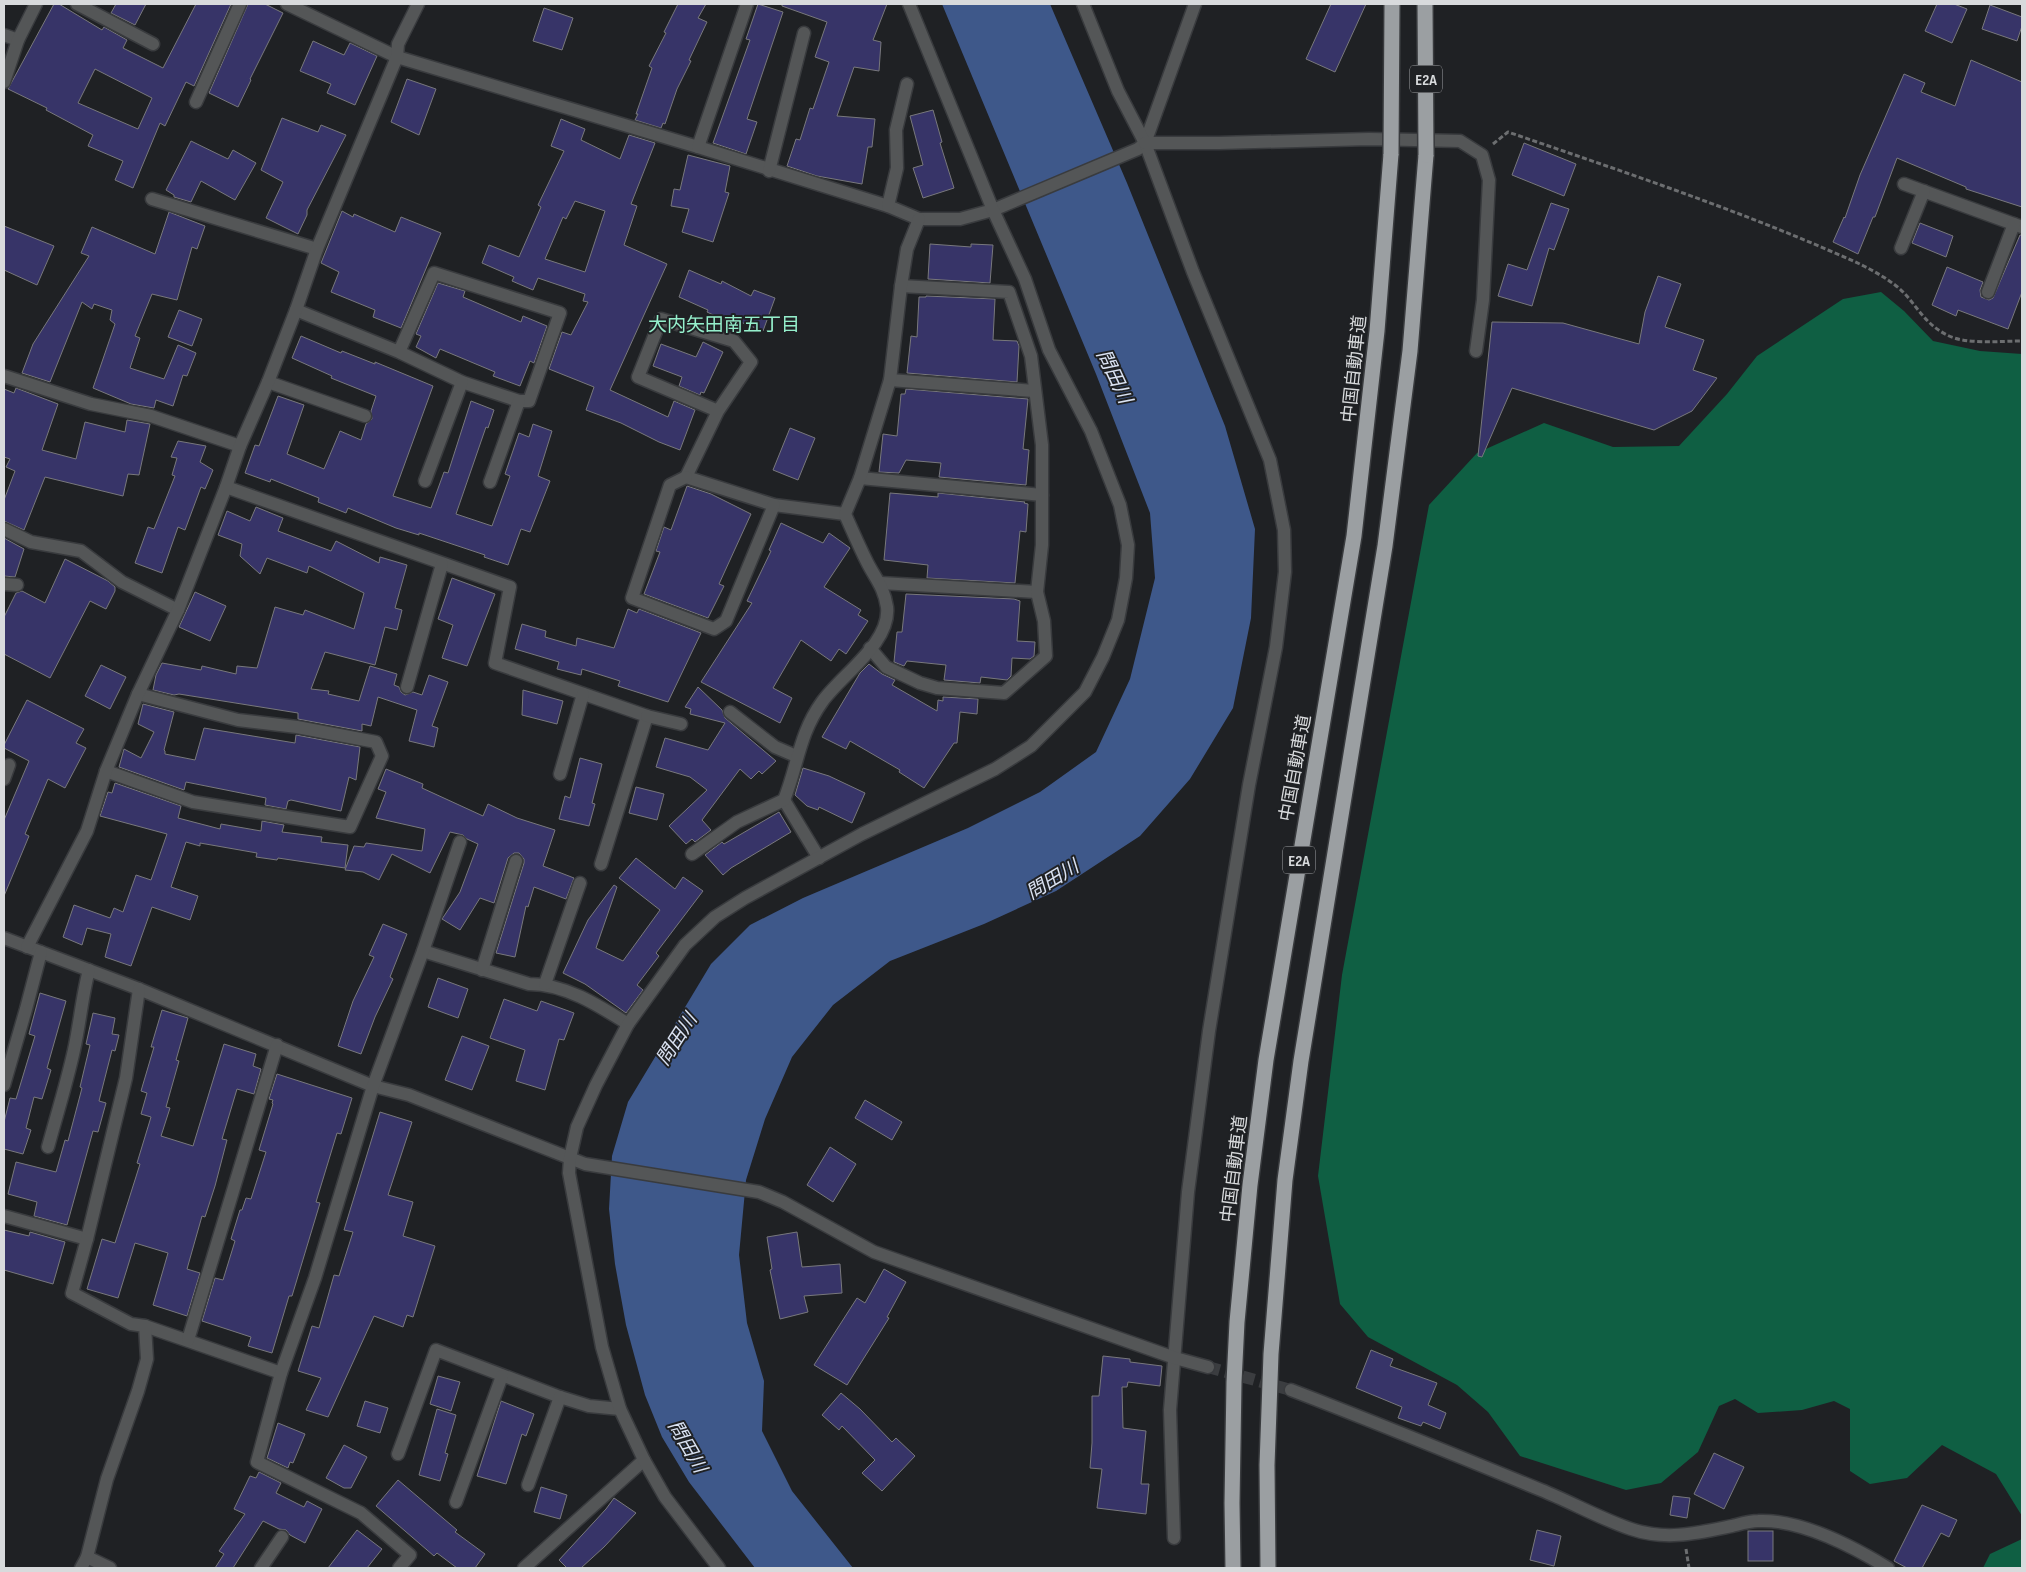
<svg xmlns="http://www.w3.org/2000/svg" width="2026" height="1572" font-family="'Sofia Sans Condensed','Noto Sans JP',sans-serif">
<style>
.forest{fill:#0f5f43}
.water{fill:#3e588a}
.building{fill:#373468;stroke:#78787c;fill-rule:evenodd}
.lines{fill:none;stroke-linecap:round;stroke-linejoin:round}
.minor-tunnel{stroke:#3b3d40;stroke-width:12;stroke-dasharray:12 6;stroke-linecap:butt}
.minor-casing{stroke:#393b3e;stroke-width:15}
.motorway-casing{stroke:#393b3e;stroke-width:18}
.path{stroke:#6c6e70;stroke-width:3;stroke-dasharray:5 2.5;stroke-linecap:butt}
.minor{stroke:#545657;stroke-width:12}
.motorway{stroke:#9b9fa2;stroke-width:15}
.motorway-bridge-casing{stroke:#393b3e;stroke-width:18;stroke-linecap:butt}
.motorway-bridge{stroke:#9b9fa2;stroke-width:15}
.labels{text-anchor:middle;stroke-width:4;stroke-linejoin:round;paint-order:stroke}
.shield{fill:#1f2124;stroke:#a0a2a5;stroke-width:1}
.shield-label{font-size:16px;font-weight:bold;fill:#d8dadc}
.street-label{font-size:18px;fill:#d8dadc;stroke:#1f2124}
.neighbourhood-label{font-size:19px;fill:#95efcc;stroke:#1f2124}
.water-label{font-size:19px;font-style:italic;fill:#dbe3f3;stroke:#1f2124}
</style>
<rect width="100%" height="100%" fill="#1f2124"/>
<g class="forest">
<polygon points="1881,292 1904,311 1933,341 1980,351 2022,354 2022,1516 1996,1474 1942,1445 1907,1478 1870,1484 1850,1471 1850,1409 1834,1401 1802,1410 1758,1413 1735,1399 1719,1406 1698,1452 1661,1483 1626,1490 1520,1456 1488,1412 1457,1385 1368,1337 1340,1304 1318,1176 1342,975 1429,505 1477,453 1544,423 1613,447 1679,446 1727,394 1757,356 1843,299"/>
<polygon points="2022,1539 2022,1568 1983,1568 1990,1554"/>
</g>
<polygon class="water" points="942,4 1050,4 1127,183 1225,426 1255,529 1251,618 1233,708 1190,779 1140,836 1056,891 984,924 890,961 833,1005 792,1057 765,1119 746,1180 739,1255 747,1323 764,1381 762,1431 792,1491 853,1568 755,1568 689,1482 662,1437 645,1395 626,1325 615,1264 609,1209 612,1156 628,1102 711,964 750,925 803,898 968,828 1040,792 1096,752 1130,679 1155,578 1150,513 1096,374"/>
<g class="building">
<path d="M 54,4 L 59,4 L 102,30 L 104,27 L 127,40 L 123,48 L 163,68 L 196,4 L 231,4 L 194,86 L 186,82 L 165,126 L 160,123 L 133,188 L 115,180 L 123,161 L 88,146 L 93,135 L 46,110 L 47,108 L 8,89 ZM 95,69 L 152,98 L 138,129 L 78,103 Z"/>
<polygon points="116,4 146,4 135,25 111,13"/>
<polygon points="248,4 265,4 283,13 250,79 251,80 238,107 209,93"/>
<polygon points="678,4 706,4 698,18 707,22 689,60 691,61 677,89 665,124 663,123 661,128 635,120 638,114 636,114 652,68 649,66 666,33 664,32"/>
<polygon points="758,4 783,12 747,119 757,122 746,154 713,143 750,40 746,39"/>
<polygon points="782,4 887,4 873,40 881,42 879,71 854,67 837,116 875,119 872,147 868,147 862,184 817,176 787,166 796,139 800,140 810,108 813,109 829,62 815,57 827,22 782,6"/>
<polygon points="1331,4 1366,4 1335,72 1306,59"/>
<polygon points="1937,4 1954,4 1967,9 1952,43 1925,31"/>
<polygon points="1990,5 2022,17 2022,26 2017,41 1982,29"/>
<polygon points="544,8 573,18 562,50 533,41"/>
<polygon points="313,41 344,55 350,43 377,56 355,105 327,93 331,84 300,71"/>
<polygon points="1971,60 2022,82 2022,207 1966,189 1966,187 1897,158 1875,217 1873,217 1858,254 1833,242 1844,217 1845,218 1860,175 1904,74 1925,83 1921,92 1955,106"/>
<polygon points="407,79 436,89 419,135 391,122"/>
<polygon points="933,110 942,142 940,143 954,188 923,198 913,168 923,165 910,116"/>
<polygon points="282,118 318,132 321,125 346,135 307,210 307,215 298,234 266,218 283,182 261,170"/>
<path d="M 561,119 L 585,129 L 581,140 L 620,159 L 629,135 L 655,143 L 631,204 L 637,206 L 624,245 L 667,264 L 610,390 L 668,417 L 674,401 L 695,410 L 680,450 L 659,442 L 621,423 L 586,410 L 594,387 L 549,369 L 562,332 L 571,335 L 588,302 L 583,301 L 585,294 L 538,278 L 533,290 L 512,281 L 514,277 L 482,263 L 489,245 L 519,257 L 541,207 L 538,205 L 564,151 L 551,146 ZM 575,201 L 605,211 L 585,272 L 545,259 L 563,217 L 566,219 Z"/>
<polygon points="191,141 228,159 233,150 256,163 235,200 201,181 191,202 174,197 174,195 166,190"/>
<polygon points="1524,143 1576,164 1564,196 1512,175"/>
<polygon points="688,155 730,166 725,192 729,193 713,242 682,232 689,209 671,206 674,189 680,190"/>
<polygon points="1551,203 1569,209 1554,250 1549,248 1532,306 1498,296 1508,264 1527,270"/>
<polygon points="342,211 353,217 354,214 395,232 401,217 441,233 401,328 373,317 375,310 331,292 339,272 321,263"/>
<polygon points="169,212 205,226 197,249 192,247 177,300 152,294 135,336 140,338 130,368 164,379 178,345 196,353 187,376 183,375 173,406 156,400 154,408 131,404 93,388 115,324 110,320 112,310 94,304 92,309 82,302 50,382 22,373 33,344 89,256 81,253 92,227 155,254"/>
<polygon points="1920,223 1953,236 1946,257 1912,243"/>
<polygon points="4,226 54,246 37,285 4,270"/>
<polygon points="2020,235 2022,235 2022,292 2008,329 1958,310 1956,316 1932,305 1947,267 1983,282 1980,290 1981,297 1989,300 1993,298"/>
<polygon points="930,244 971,247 971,244 993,245 990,283 928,279"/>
<polygon points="689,270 721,284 722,281 751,296 754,290 775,298 763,331 728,317 726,321 707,312 708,310 679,297"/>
<polygon points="1658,276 1681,284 1665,327 1704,340 1693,370 1717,378 1692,411 1654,430 1512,388 1482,457 1478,456 1492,322 1563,323 1639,344 1645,312"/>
<polygon points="438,283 465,291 463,297 521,322 523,316 547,326 534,363 530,361 520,386 493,376 495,372 440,349 436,358 416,347 421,336 416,334"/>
<polygon points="926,296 995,299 993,340 1017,341 1019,346 1017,382 907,373 911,336 917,337 919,297 926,297"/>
<polygon points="179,310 202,319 192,346 168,337"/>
<polygon points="301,336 341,353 342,351 375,364 375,362 433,386 393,496 431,508 444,472 448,473 471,401 494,410 488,428 486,427 456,514 492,526 510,476 505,474 519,433 529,437 533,424 552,431 538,476 550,481 530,532 521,529 508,565 484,557 485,555 419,533 419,535 396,528 348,508 346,513 318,502 319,498 271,479 270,482 245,473 255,445 259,446 278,396 304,405 287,454 324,469 340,431 361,440 366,424 372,419 371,411 376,396 331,378 332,376 292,358"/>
<polygon points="703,342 723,352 704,393 701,392 700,395 679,386 682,377 653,366 661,344 696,357"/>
<polygon points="16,388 58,404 42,450 76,459 85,422 125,432 127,420 150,424 139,475 128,474 123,496 45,477 24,530 4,521 4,500 15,471 6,467 10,459 4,457 4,389 14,393"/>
<polygon points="906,389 1028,399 1023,449 1029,450 1026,485 939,477 941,463 906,460 899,473 879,472 883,434 897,436 901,394 905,394"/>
<polygon points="790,428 815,438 798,480 773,470"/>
<polygon points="178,441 206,446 200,462 213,470 205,489 201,487 185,530 178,527 162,573 135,563 148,527 154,529 175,476 172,475 177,458 171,457"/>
<polygon points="687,486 711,494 751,514 719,584 724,586 708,618 644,594 660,552 656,551 664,527 671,530"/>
<polygon points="890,493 938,497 938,493 1025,502 1024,503 1028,504 1026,532 1020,531 1015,583 927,578 928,565 884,560"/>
<polygon points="256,507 283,518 278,531 331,551 336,541 379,563 380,557 407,565 395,608 402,610 397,630 385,627 375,665 325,652 311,689 329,691 328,694 359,701 370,666 397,674 394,685 399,687 401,692 405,695 413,692 422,695 429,675 448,682 432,726 438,728 434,747 409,741 417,710 378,697 371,726 362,724 362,731 298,719 298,713 179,694 174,695 153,690 156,675 162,663 201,670 202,666 236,674 237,666 257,668 275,607 303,615 305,610 354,629 364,593 309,566 307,573 267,558 260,574 240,556 242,544 218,535 227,511 250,521"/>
<polygon points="781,523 823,543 829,533 850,548 824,587 861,610 858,615 868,621 846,654 839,649 831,661 801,640 773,688 792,698 780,723 701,682 752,603 747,601 771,551 769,550"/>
<polygon points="4,538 24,549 15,577 4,576"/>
<polygon points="65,559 108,581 115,587 115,591 106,609 90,601 50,678 4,654 4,617 16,593 22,591 45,603"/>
<polygon points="452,578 495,594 467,666 442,658 453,625 438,619"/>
<polygon points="195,592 226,606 210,641 179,627"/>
<polygon points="906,594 1014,599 1020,601 1017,641 1035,642 1034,656 1030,659 1012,658 1011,676 1007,680 981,677 980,683 944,680 946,665 907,661 904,666 894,662 897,632 902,632"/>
<polygon points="628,609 637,613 639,609 701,633 668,702 618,686 620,681 582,669 581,675 557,669 559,662 515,649 522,624 546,631 545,637 576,646 577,638 614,648"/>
<polygon points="869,664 882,674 895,680 892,685 937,711 938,700 943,701 943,697 978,699 977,714 960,712 957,743 954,743 924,788 899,772 900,770 850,741 846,749 822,737 860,673"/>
<polygon points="101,665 126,677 110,709 85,696"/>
<polygon points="698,687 722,710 725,718 776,761 762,774 759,771 751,779 740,769 702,820 711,830 695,842 692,839 686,844 669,826 707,790 690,777 656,767 665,738 708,750 725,723 690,714 691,709 685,707"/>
<polygon points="523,690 563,701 557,724 522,715"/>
<polygon points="27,700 84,729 76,743 86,748 65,788 48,779 25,834 29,836 4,896 4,820 29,761 4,748 4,745"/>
<polygon points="143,704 174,712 164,750 165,751 165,754 195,760 204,728 295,743 296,735 360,747 356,780 349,777 341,811 291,800 288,801 286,809 265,805 266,798 186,782 184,790 119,767 124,749 141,758 154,732 138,724"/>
<polygon points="580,758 602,764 592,803 595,804 589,826 559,819 565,796 570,798"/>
<polygon points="803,768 829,776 865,793 852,823 819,807 818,810 807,806 795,795"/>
<polygon points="386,769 423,784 422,788 483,816 488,804 517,818 555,830 543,866 574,878 566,899 534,887 528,907 526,906 515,957 496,953 524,863 524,859 519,853 514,853 508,858 494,903 480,898 460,930 442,919 460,892 478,844 467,839 463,835 450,832 430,873 392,854 379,880 363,872 345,870 354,846 364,847 366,843 422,851 425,829 376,818 386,792 378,789"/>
<polygon points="115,783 181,806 178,818 220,829 221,824 261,831 262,821 284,825 282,832 322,837 321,842 348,845 345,868 278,858 277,860 256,857 257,853 200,843 200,846 186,842 171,887 198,896 190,920 152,907 131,966 105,957 111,934 87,928 82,945 63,937 74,905 110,918 114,908 123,912 136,875 151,880 167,834 100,816 108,792 112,793"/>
<polygon points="636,787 664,794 657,820 629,813"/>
<polygon points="779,812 791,832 731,868 723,875 705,855 722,842 724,844"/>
<polygon points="636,858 675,889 683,877 703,891 656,953 659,956 637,985 643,990 626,1013 585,984 563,973 588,920 614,885 617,887 596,948 623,961 660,910 619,878"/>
<polygon points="383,924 407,934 390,977 393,979 375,1017 361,1054 338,1046 353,1001 374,957 369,955"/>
<polygon points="438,978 468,989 458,1018 428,1007"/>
<polygon points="40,993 66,1001 47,1068 51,1070 42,1099 34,1097 26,1128 31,1130 23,1154 4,1149 4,1122 10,1098 16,1099 35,1036 29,1034"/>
<polygon points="504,999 537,1011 541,1001 574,1013 564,1040 559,1039 545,1090 516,1081 525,1050 490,1038"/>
<polygon points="162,1010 188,1018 176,1060 179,1061 166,1107 170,1108 161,1136 193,1146 224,1044 256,1054 253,1066 261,1069 254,1094 237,1089 222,1139 227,1140 215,1186 205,1217 202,1216 187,1269 200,1273 187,1316 153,1305 168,1253 135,1243 118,1298 87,1289 102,1239 115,1243 140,1164 137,1163 151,1117 141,1114 147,1093 141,1091 154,1047 151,1047"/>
<polygon points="93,1013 115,1018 112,1034 119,1035 115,1051 112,1050 99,1101 106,1103 98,1132 93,1131 67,1225 34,1216 37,1202 8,1194 16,1162 56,1172 65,1140 68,1141 82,1088 80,1087 90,1045 86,1044"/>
<polygon points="462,1036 489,1046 472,1090 445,1080"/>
<polygon points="277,1074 352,1098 341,1134 337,1133 316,1202 320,1203 292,1296 289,1296 272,1353 248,1346 251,1337 202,1321 215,1278 223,1280 235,1241 231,1239 240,1210 242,1210 246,1198 251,1199 266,1152 259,1150 273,1104 272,1103 273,1100 269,1099"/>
<polygon points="865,1100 902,1122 892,1140 855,1118"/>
<polygon points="380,1112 412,1122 388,1195 413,1202 403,1236 435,1246 413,1317 407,1315 403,1327 374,1316 328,1417 306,1410 321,1378 298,1371 312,1326 319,1328 334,1275 339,1276 353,1232 344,1230"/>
<polygon points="830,1147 856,1164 833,1202 807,1185"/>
<polygon points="4,1230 29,1236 30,1232 65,1242 53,1284 4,1270"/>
<polygon points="797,1232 802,1267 840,1264 842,1293 804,1296 808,1312 780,1319 770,1270 772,1269 767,1237"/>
<polygon points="884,1269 906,1282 887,1317 889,1318 847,1385 814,1365 857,1298 865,1303"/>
<polygon points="1371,1350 1393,1359 1390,1366 1437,1383 1428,1405 1446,1413 1440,1429 1423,1422 1421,1426 1398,1418 1402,1407 1356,1388"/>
<polygon points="1103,1356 1130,1359 1130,1362 1162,1366 1160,1386 1128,1382 1127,1387 1122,1387 1123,1428 1146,1431 1141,1484 1149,1484 1146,1514 1097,1508 1102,1469 1090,1468 1092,1443 1092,1396 1099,1396"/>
<polygon points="438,1376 460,1382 451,1411 430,1404"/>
<polygon points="841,1393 860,1409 892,1442 896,1438 915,1456 882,1491 862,1473 875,1460 842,1426 839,1430 822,1415"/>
<polygon points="365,1401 388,1408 380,1433 357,1426"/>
<polygon points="501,1401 534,1414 526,1436 522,1434 506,1484 477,1476"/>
<polygon points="437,1409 456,1415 445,1453 448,1454 440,1481 419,1475"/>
<polygon points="278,1423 305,1434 293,1463 290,1462 288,1468 267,1458"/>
<polygon points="344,1445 367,1457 351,1488 344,1488 326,1478"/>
<polygon points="1714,1453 1744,1467 1724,1509 1694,1494"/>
<polygon points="259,1472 281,1483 276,1493 304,1507 307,1501 322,1509 305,1543 290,1535 286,1530 279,1529 263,1521 233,1568 215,1568 224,1554 219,1551 245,1514 234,1509 250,1476 256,1478"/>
<polygon points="398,1480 457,1530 455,1532 485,1554 475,1568 457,1568 437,1553 434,1556 376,1506"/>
<polygon points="541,1487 567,1495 560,1519 534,1512"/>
<polygon points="1673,1496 1690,1498 1687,1518 1670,1515"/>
<polygon points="614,1498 636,1513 604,1547 581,1568 567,1568 559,1560 606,1509"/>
<polygon points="1922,1505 1957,1520 1949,1537 1941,1533 1922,1568 1907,1568 1894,1561"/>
<polygon points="357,1530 382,1549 367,1568 328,1568"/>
<polygon points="1537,1530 1561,1536 1554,1566 1530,1560"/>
<rect x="1748" y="1531" width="25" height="30"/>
</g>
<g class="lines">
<polyline class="minor-tunnel" points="1208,1367 1291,1390"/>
<g class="minor-casing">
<g id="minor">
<polyline points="77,4 153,44"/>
<polyline points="287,4 397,57 698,147 888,206 919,219 960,219 993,210 1138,149 1145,143 1195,4"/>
<polyline points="1083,4 1118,91 1145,143 1193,272 1270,460 1284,530 1285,572 1276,647 1249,785 1209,1031 1188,1192 1170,1410 1174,1538"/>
<polyline points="4,35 18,40"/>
<polyline points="4,82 18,40 36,4"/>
<polyline points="196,102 240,4"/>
<polyline points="1145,143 1219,143 1369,139 1460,141 1482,155 1489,180 1483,300 1476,351"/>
<polyline points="698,147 747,4"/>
<polyline points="769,171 804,33"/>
<polyline points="1904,184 2022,227"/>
<polyline points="152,199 317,249"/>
<polyline points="888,206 897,168 896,130 907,84"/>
<polyline points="1901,248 1924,191"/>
<polyline points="1988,292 2014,224"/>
<polyline points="296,310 399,352 462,382 519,401 529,401 560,313 434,273 399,352"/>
<polyline points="4,376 91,404 151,416 240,446"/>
<polyline points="890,380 1034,391"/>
<polyline points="268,382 365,416"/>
<polyline points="718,411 638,377 661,319 734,341 751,362 718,411 686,477 774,505 845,514"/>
<polyline points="686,477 670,485 632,598 714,629 726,621 774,505"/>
<polyline points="860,478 1042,495"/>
<polyline points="425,481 462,382"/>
<polyline points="490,482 519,401"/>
<polyline points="226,487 510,587 495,663 647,716 601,864"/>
<polyline points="4,529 31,542 81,551 122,582 178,610"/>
<polyline points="881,583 1037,592"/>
<polyline points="4,584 17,585"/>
<polyline points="870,648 886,667 920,683 937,688 1004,693 1046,656 1044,621 1037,592 1042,545 1042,445 1031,356 1009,292 901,286"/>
<polyline points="407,687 442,564"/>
<polyline points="730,712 775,747 796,756"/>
<polyline points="647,716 681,724"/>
<polyline points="106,771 193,802 350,827 382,756 376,742 297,727 238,720 138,694"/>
<polyline points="560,774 583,694"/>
<polyline points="4,779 9,765"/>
<polyline points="784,800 819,858"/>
<path d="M 692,854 L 737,822 L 784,800 C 798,765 799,734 822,702 C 841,675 891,643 887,607 C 884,587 875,578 867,562 C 859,546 852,530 845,514 L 860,478 L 890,380 L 901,286 L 907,249 L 919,219"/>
<polyline points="4,938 139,989 373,1086 409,1095 585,1164 759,1192 783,1202 874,1252 1175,1358 1208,1367"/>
<polyline points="27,947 87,831 106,771 138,694 178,610 226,487 240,446 268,382 296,310 317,249 397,57 398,44 418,4"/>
<path d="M 423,951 L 529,984 C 565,984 598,1005 628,1024"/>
<polyline points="482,970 516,861"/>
<polyline points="545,984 580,883"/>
<polyline points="4,1085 26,1009 41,952"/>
<path d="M 48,1147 C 57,1114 67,1082 74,1050 C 80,1023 82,996 89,970"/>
<polyline points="4,1216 87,1239"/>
<polyline points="145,1326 281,1373"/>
<polyline points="188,1340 277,1045"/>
<path d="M 1291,1390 C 1375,1422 1458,1456 1541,1490 C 1571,1502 1601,1519 1631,1529 C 1666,1541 1698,1533 1732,1526 C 1740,1524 1750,1521 1758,1521 C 1801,1519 1852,1546 1888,1568"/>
<polyline points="398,1454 436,1350 560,1397 589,1406 620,1409"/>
<polyline points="528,1485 560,1397"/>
<polyline points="456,1502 502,1376"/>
<polyline points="87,1557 110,1568"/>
<polyline points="81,1568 87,1557 107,1479 138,1391 147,1359 145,1326 131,1324 72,1293 87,1239 126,1078 139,989"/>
<polyline points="261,1568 282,1537"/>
<polyline points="399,1568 410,1555 361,1513 257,1462 281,1373 315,1278 373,1086 423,951 460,842"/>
<polyline points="524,1568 644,1460"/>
<polyline points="719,1568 665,1497 644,1460 620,1409 602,1347 569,1173 570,1158 577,1127 596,1085 628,1024 685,945 715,917 745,898 862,834 995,769 1031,746 1085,692 1103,657 1118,620 1126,578 1128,545 1120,505 1091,431 1049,350 1025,279 993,210 909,4"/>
</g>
</g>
<g class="motorway-casing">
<g id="motorway">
<polyline points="1233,1568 1232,1503 1234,1382 1237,1322 1250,1185 1266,1060 1354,536 1377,331 1391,154"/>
<polyline points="1268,1568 1267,1465 1271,1354 1285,1180 1301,1061 1385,546 1410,351 1426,155"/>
</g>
</g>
<g class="path">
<path d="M 1493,144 L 1508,132 C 1615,169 1724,205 1828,250 C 1852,260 1875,270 1895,285 C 1915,300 1921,322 1947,335 C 1966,345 2001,341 2022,341"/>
<polyline points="1686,1549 1689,1568"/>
</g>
<use href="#minor" class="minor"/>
<use href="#motorway" class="motorway"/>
<g class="motorway-bridge-casing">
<g id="motorway-bridge">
<polyline points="1425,4 1426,155"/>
<polyline points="1391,154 1392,4"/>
</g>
</g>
<use href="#motorway-bridge" class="motorway-bridge"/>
</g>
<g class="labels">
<g class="shield">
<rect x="1410" y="65.5" width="32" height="27" rx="4"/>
<rect x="1283" y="846.5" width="32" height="27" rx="4"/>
</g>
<g class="shield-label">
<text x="1426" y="85">E2A</text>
<text x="1299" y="866">E2A</text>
</g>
<g class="street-label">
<text transform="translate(1354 369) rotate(-84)" y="6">中国自動車道</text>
<text transform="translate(1295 768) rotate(-80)" y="6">中国自動車道</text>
<text transform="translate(1234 1169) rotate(-83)" y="6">中国自動車道</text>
</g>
<g class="neighbourhood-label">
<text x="724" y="331">大内矢田南五丁目</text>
</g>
<g class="water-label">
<text transform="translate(1115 376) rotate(65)" y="7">問田川</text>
<text transform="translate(1052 879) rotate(-31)" y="7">問田川</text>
<text transform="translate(676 1039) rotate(-57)" y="7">問田川</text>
<text transform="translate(688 1446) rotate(60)" y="7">問田川</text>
</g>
</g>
<rect width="2026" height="1572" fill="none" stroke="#d8dadc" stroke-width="10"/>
</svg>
